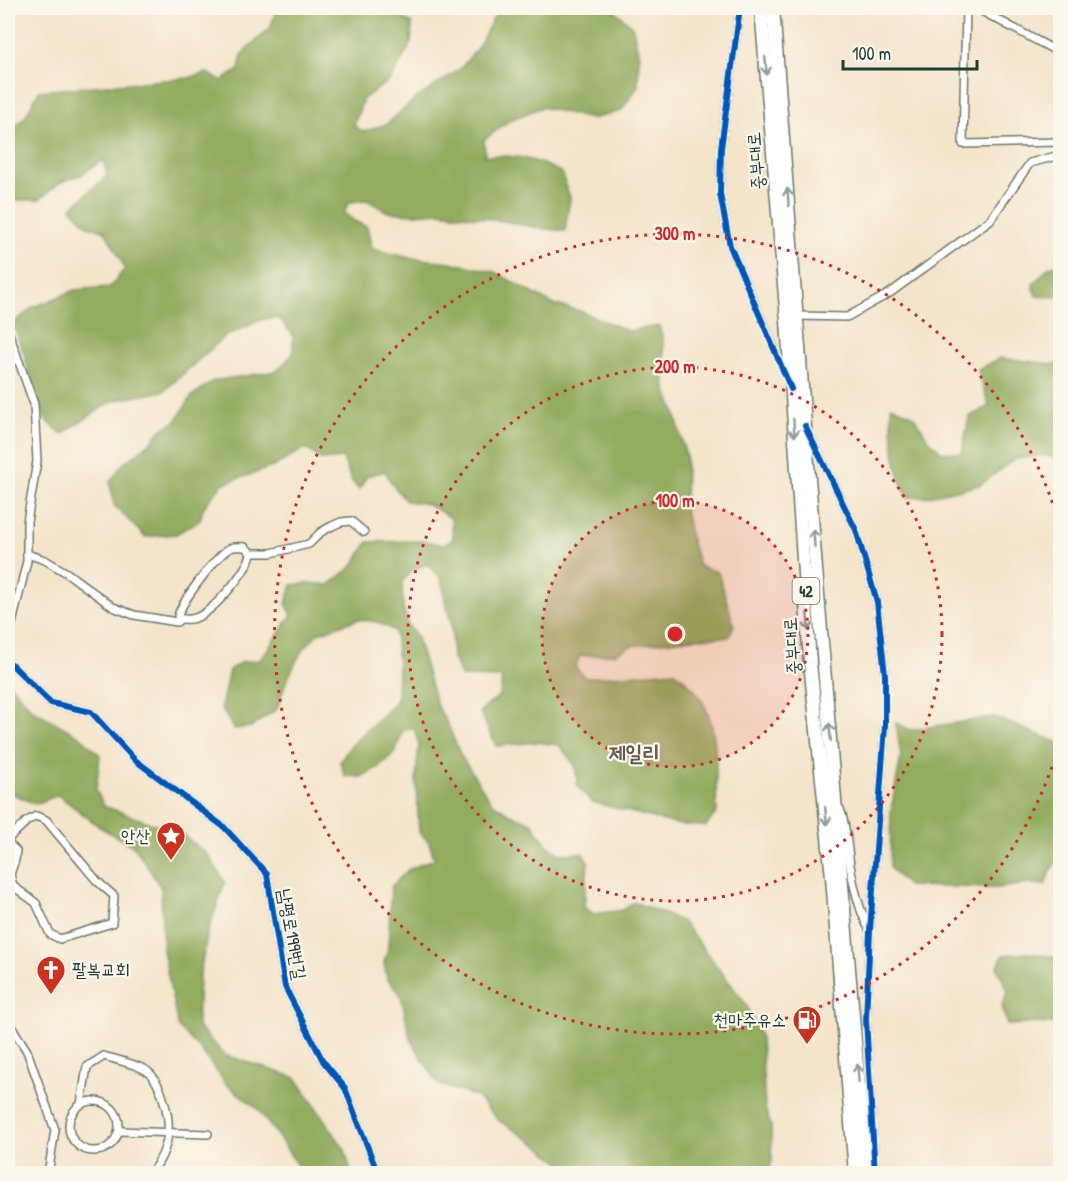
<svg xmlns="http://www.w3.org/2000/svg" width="1068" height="1181" font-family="'Patrick Hand','Poor Story',sans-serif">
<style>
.forest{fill:#92ac5f;stroke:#58744a;stroke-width:1.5}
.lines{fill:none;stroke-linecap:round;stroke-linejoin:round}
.minor-casing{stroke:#6a7768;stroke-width:10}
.primary-casing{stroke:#6a7768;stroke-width:15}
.minor{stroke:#fff;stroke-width:7}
.primary{stroke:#fff;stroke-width:12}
.cycleway-casing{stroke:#fbf7ec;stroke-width:10}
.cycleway{stroke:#0057b8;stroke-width:6}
.oneway{stroke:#8f9e9a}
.ring{fill:none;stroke:#d62828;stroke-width:3;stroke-dasharray:3 6}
.labels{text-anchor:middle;stroke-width:4.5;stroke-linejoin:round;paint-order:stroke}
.shield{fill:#fbf7ec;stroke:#61756b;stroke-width:1.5}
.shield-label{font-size:16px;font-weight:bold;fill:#1f3d34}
.street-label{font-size:18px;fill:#1f3d34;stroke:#fbf7ec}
.poi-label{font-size:18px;fill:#1f3d34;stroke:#fbf7ec;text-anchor:end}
.quarter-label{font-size:21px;font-weight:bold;fill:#605b50;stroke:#fbf7ec}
.centre{fill:#d62828;stroke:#fbf7ec;stroke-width:3}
.ring-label{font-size:18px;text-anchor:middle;font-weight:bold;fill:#d62828;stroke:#fbf7ec;stroke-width:4.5;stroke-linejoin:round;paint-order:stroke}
</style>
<rect width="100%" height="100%" fill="#fbf7ec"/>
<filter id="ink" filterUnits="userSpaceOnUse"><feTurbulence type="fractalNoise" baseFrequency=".0167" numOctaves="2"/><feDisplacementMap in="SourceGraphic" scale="12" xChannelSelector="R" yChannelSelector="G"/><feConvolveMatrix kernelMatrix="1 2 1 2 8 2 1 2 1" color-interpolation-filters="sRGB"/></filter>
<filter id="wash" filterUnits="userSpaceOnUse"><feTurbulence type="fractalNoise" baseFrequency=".008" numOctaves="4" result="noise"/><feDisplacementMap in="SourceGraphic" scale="24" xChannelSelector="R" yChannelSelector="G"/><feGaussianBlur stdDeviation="1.35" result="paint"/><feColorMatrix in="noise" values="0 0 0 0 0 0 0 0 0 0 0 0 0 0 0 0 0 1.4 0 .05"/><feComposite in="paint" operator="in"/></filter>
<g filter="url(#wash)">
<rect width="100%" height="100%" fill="#f4e4ca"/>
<g class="forest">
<path d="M 276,8 L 385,8 L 412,24 L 411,44 L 390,80 L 363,99 L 354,125 L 363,132 L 387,124 L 414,100 L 460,69 L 478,47 L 499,8 L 609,8 L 619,14 L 633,28 L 639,57 L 638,86 L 621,111 L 591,119 L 542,107 L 510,120 L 484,140 L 485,156 C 518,155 533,158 562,173 L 570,198 L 565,231 L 538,228 L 498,220 L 440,212 L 413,214 L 388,212 L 367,200 L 349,202 L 344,213 L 354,221 L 367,227 L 372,249 L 410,258 L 450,262 L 495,272 L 552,304 L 580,311 L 628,331 L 659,326 L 663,340 L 665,385 L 675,413 L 686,457 L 685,510 L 691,540 L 699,566 L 718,572 L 734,625 L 729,637 L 694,638 L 631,646 L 614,654 L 580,656 L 575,667 L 586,678 L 674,671 C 680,676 687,681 692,687 C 723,721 714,770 717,812 L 706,826 L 680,825 L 592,802 L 578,787 L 575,765 L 559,745 L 537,742 L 496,746 L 480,712 L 500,695 L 502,678 L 462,677 L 453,658 L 451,622 L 446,605 L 441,578 L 427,564 L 414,569 L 402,582 L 403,608 L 408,625 L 416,635 L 437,706 L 448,725 L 461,756 L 491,802 L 508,813 L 532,823 L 547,845 L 560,854 L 582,853 L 588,861 L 584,907 L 594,914 L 623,910 L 634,902 L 682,921 L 746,1004 L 761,1038 L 765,1108 L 771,1126 L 772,1161 L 768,1173 L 573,1173 L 538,1145 L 498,1120 L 477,1097 L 438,1084 L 410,1038 L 401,995 L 387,978 L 384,963 L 388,948 L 391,887 L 408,870 L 434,859 L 429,842 L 419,832 L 416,778 L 419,744 L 414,729 L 403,730 L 395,752 L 377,768 L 361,777 L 345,776 L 340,762 L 349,748 L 397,700 L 398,666 L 395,631 L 377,622 L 358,619 L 318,633 L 301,652 L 285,684 L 277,709 L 251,727 L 234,729 L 221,708 L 229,670 L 242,662 L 260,660 L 292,615 L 286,604 L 292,585 L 309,583 L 329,585 L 353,566 L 368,542 L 426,541 L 443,545 L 453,539 L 451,518 L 428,504 L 406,501 L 392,484 L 385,471 L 367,476 L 359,490 L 351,480 L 343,458 L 322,460 L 305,448 L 275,466 L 222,484 L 203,508 L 200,520 L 176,534 L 145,537 L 114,505 L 110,482 L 123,464 L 149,444 L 162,429 L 176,421 L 192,396 L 213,381 L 277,371 L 293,354 L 293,335 L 279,318 L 263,319 L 224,337 L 164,391 L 112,401 L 62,434 L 47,421 L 36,399 L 25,357 L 13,324 L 32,308 L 75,290 L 110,287 L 125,269 L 116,250 L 104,230 L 88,226 L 71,208 L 107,176 L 103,160 L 82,174 L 59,183 L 39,200 L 16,200 L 8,205 L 8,132 L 25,117 L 39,91 L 188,78 L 207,73 L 222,81 L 239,70 L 242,54 L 271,27 Z"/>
<polygon points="1060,264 1060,297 1036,296 1033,284 1049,267"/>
<path d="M 1000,358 L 1060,365 L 1060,459 L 1043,455 L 1015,459 L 980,485 L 924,497 L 907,497 C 894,470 892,436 891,406 L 913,415 L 928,439 L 942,452 L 962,453 L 969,417 L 989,406 L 978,370 Z"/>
<polygon points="8,682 33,710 81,737 100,755 96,790 104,806 150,823 174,828 208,855 225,882 208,931 199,977 197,1026 225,1055 296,1078 345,1150 351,1173 302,1173 285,1146 257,1108 226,1084 201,1050 178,1027 163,950 161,888 135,847 100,827 58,795 35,804 9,792 13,757 8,726"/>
<polygon points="993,717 1060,743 1060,857 1050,871 1045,885 1027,884 996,888 908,886 890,868 891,810 901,757 896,723 911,730"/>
<polygon points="1029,953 1060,958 1060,1025 1038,1023 1007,1025 1002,1005 1008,991 997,968 1003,955"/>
</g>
</g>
<g filter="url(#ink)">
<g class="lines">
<g class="minor-casing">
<g id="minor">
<polyline points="740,8 721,148 720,194 730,246 788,381"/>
<polyline points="966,8 963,144 1060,142"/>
<polyline points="976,8 1060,53"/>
<polyline points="796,316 847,317 890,293 990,220 1030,163 1060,155"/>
<polyline points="8,331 34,404 37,461 27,522 27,561 8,640"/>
<polyline points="809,434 856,530 877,602 885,675 885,726 870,931 866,1019 875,1174"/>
<polyline points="251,553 271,553 309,544 321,532 332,526 341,522 351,521 364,532"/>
<path d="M 27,554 L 45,560 L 67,573 L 113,607 L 134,615 L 177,622 L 180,619 C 184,619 191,620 195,618 C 212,613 249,570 251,553 L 245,547 C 239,547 235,546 230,548 C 216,556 182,601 178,616 L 180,619"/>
<polyline points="8,661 51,703 91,712 135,760 224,827 267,874 285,987 323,1061 345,1088 378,1174"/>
<path d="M 840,809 C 847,827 847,846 850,865 C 854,888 859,911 870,931"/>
<polyline points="8,839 27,821 36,816 46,820 97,881 114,896 112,923 60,939 50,934 36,903 13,886 10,874 15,860 16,851 8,843"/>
<polyline points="8,1021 27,1051 55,1130 49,1168 51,1174"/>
<circle cx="94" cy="1126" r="25"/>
<path d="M 81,1104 L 87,1067 L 104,1056 C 117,1060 132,1063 144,1069 C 160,1077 170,1115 168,1132 C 167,1148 160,1162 150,1174"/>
<polyline points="119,1131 208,1134"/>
</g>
</g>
<g class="primary-casing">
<g id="primary">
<polyline points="761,8 787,321 810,663 832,877 855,1174"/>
<polyline points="773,8 817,582 866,1174"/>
</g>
</g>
<use href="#minor" class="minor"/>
<use href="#primary" class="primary"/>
<g class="cycleway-casing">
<g id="cycleway">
<polyline points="740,8 721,148 720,194 730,246 791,389"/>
<polyline points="805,426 856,530 877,602 885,675 885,726 870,931 866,1019 875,1174"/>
<polyline points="8,661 51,703 91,712 135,760 224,827 267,874 285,987 323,1061 345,1088 378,1174"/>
</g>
</g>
<use href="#cycleway" class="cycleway"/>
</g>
<defs><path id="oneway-shaft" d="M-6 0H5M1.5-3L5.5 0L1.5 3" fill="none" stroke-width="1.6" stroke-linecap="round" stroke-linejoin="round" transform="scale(1.5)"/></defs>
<g class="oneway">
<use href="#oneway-shaft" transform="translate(766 66) rotate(85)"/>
<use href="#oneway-shaft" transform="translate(788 197) rotate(-94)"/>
<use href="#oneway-shaft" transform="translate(794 428) rotate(86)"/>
<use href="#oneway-shaft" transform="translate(814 538) rotate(-94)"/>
<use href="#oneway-shaft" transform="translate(808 622) rotate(86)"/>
<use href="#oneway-shaft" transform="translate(830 732) rotate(-95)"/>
<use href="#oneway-shaft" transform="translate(826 816) rotate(84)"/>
<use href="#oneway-shaft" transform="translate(858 1073) rotate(-94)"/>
</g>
</g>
<circle cx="675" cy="634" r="133" fill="#d62828" fill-opacity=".12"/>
<g class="ring">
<circle cx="675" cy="634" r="133"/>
<circle cx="675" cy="634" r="267"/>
<path d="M1060 741A400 400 0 1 1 1060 527"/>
</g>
<defs>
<g id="sight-pin" transform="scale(1.5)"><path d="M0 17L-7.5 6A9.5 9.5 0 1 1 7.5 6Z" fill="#c8321e" stroke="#fbf7ec"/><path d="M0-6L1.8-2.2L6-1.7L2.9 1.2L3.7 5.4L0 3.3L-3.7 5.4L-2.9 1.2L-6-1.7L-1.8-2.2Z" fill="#fff"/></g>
<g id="church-pin" transform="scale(1.5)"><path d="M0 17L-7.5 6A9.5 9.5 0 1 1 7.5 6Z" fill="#c8321e" stroke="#fbf7ec"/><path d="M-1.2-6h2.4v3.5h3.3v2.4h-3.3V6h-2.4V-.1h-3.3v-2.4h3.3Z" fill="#fff"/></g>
<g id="fuel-pin" transform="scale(1.5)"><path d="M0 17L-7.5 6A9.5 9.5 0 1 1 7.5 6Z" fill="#c8321e" stroke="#fbf7ec"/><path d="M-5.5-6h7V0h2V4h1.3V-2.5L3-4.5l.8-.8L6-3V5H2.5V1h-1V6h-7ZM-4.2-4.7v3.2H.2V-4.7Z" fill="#fff"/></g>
</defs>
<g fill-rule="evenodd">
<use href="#sight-pin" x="171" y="836"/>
<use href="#church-pin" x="51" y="970"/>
<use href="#fuel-pin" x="807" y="1020"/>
</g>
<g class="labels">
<rect class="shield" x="792.5" y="578" width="27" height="26" rx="4.5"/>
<g class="shield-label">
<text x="806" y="597">42</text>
</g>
<g class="street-label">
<text transform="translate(756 161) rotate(-95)" y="6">중부대로</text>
<text transform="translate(792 646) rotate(-94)" y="6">중부대로</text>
<text transform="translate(292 934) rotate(80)" y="6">남평로199번길</text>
</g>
<g class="poi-label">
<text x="150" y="842">안산</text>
<text x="72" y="976" text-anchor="start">팔복교회</text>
<text x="786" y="1026">천마주유소</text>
</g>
<g class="quarter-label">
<text x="634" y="760">제일리</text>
</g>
</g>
<circle cx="675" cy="634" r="9" class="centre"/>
<g class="ring-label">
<text x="675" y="240">300 m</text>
<text x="675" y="373">200 m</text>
<text x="675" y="507">100 m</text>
</g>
<rect width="1068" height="1181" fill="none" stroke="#fbf7ec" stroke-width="30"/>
<path d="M843 60v9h134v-9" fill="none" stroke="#1f3d34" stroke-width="3"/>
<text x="852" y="60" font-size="18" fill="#1f3d34" stroke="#fbf7ec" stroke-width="4.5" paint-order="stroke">100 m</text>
</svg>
